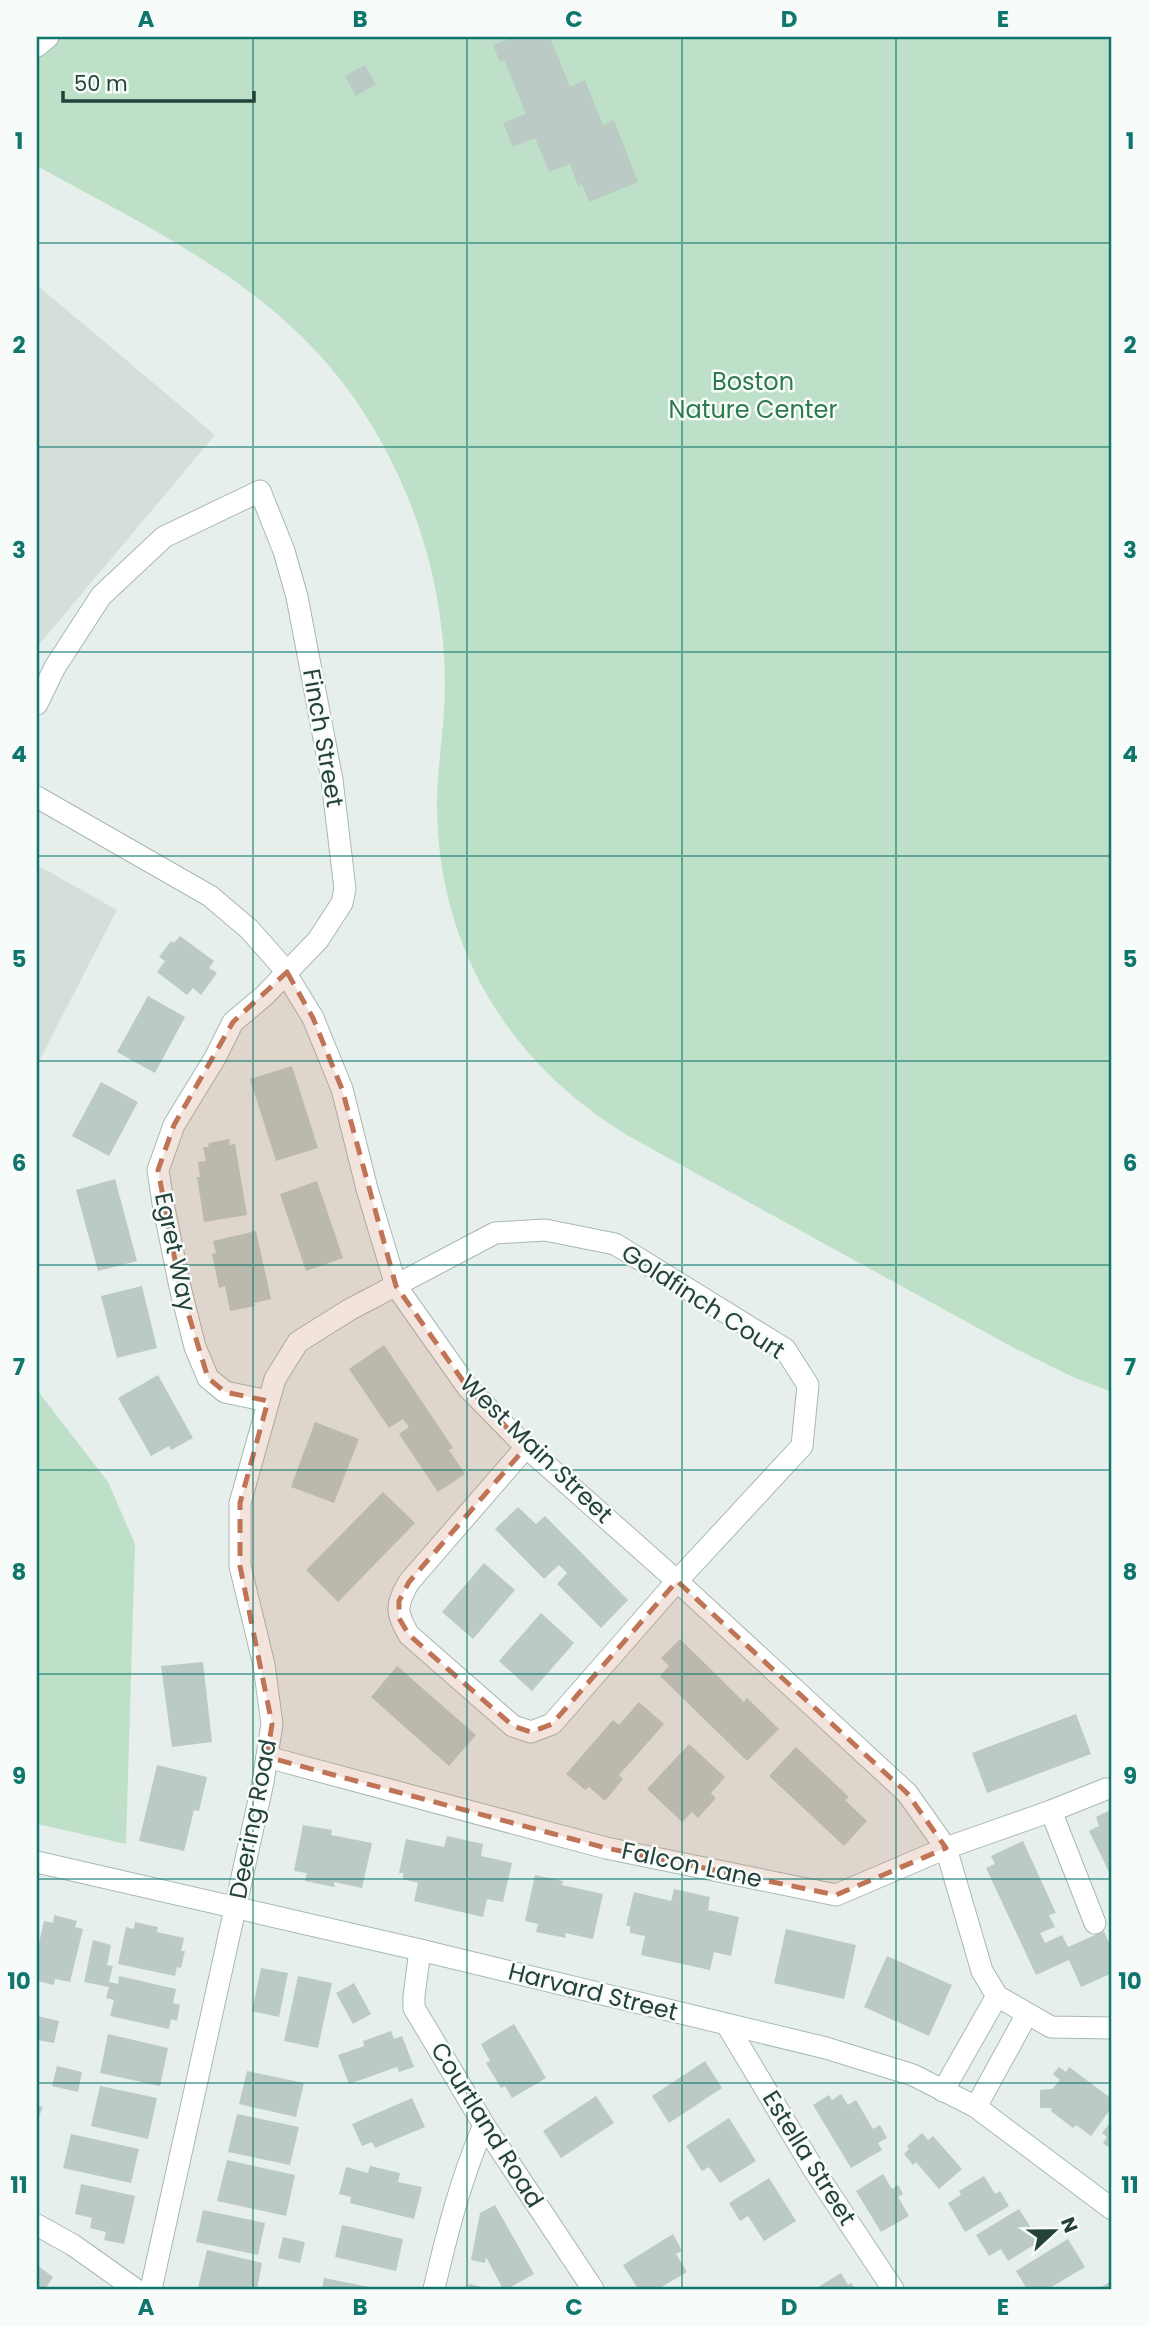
<svg xmlns="http://www.w3.org/2000/svg" width="1149" height="2326" font-family="Poppins,sans-serif">
<style>
.built{fill:#d4dfda}
.green{fill:#bfe0c8}
.building{fill:#bbcac4}
.lines{fill:none;stroke-linecap:round;stroke-linejoin:round}
.street-casing{stroke:#a8b8b2;stroke-width:23}
.secondary-casing{stroke:#a4bbb3;stroke-width:23}
.street{stroke:#fff;stroke-width:21}
.secondary{stroke:#fff;stroke-width:21}
.marked{fill:#c07456;fill-opacity:0.2;stroke:#c07456;stroke-width:5;stroke-dasharray:14 9;stroke-linejoin:round}
.grid{fill:none;stroke:#0f766e;stroke-width:2;stroke-opacity:0.55}
.labels{text-anchor:middle;stroke-width:5;stroke-linejoin:round;paint-order:stroke}
.park-label{font-size:24px;fill:#2d7a4b;stroke:#f7fbf9}
.street-label{font-size:24px;fill:#24423a;stroke:#f7fbf9}
.neatline{fill:none;stroke:#0f766e;stroke-width:2.5}
.grid-label{font-size:23px;text-anchor:middle;font-weight:bold;fill:#0f766e}
</style>
<rect width="100%" height="100%" fill="#e6efeb"/>
<g class="built">
<polygon points="37,285 215,435 37,647"/>
<polygon points="37,865 117,910 37,1065"/>
</g>
<g class="green">
<path d="M 37,37 L 1112,37 L 1112,1392 L 1075,1378 L 1016,1349 L 632,1138 C 509,1065 437,947 437,803 C 437,780 440,758 442,735 C 446,698 446,661 441,624 C 431,541 398,459 349,391 C 269,282 152,230 37,166 Z"/>
<polygon points="37,1390 108,1482 135,1544 126,1844 37,1824"/>
</g>
<g class="building">
<polygon points="513,37 550,37 570,87 585,80 603,125 614,120 638,182 589,202 582,184 578,186 570,164 549,172 535,138 513,147 503,123 526,114 504,60 500,62 493,45"/>
<polygon points="365,65 376,84 356,96 345,76"/>
<polygon points="180,936 214,961 209,968 217,973 201,995 193,988 187,995 157,972 165,961 159,957 171,941 174,943"/>
<polygon points="148,996 185,1017 155,1073 117,1052"/>
<polygon points="292,1066 318,1148 276,1161 250,1079"/>
<polygon points="101,1082 138,1102 109,1156 72,1136"/>
<polygon points="229,1139 230,1145 235,1144 247,1215 204,1222 197,1177 200,1177 198,1162 206,1161 203,1147 208,1147 209,1143"/>
<polygon points="115,1179 137,1261 98,1271 76,1190"/>
<polygon points="317,1181 343,1258 306,1271 280,1194"/>
<polygon points="256,1231 271,1299 254,1303 255,1306 230,1311 225,1286 219,1288 212,1254 216,1253 213,1241"/>
<polygon points="142,1286 157,1348 117,1358 101,1296"/>
<polygon points="384,1345 453,1448 449,1450 465,1474 438,1492 399,1434 409,1427 403,1419 389,1428 349,1369"/>
<polygon points="158,1375 193,1438 171,1450 169,1446 151,1456 118,1398"/>
<polygon points="315,1422 359,1439 334,1503 291,1487"/>
<polygon points="383,1492 415,1523 338,1602 306,1570"/>
<polygon points="518,1507 536,1524 545,1516 628,1600 601,1628 557,1584 567,1573 559,1565 544,1579 495,1529"/>
<polygon points="484,1563 515,1590 473,1639 442,1612"/>
<polygon points="541,1613 574,1643 532,1691 499,1661"/>
<polygon points="680,1639 744,1702 747,1698 779,1729 747,1761 660,1676 669,1666 661,1658"/>
<polygon points="203,1662 212,1742 172,1747 161,1666"/>
<polygon points="397,1666 476,1735 449,1766 371,1697"/>
<polygon points="639,1702 664,1724 619,1775 623,1779 605,1801 589,1787 585,1790 566,1774 613,1720 619,1725"/>
<polygon points="1076,1714 1091,1754 987,1793 972,1753"/>
<polygon points="689,1744 725,1777 711,1793 716,1798 698,1818 692,1812 682,1822 647,1789"/>
<polygon points="796,1747 849,1797 845,1800 867,1821 844,1846 769,1776"/>
<polygon points="157,1765 207,1777 199,1811 194,1810 184,1851 139,1841"/>
<polygon points="1112,1809 1112,1878 1089,1831 1099,1826 1096,1817"/>
<polygon points="303,1825 332,1830 331,1835 372,1843 362,1888 334,1882 335,1887 305,1881 307,1873 294,1871"/>
<polygon points="447,1836 483,1844 481,1856 512,1863 503,1902 487,1899 483,1917 414,1901 418,1883 403,1879 403,1873 399,1873 406,1839 444,1847"/>
<polygon points="1023,1841 1056,1913 1049,1915 1055,1927 1040,1933 1045,1943 1062,1935 1068,1947 1104,1931 1112,1950 1112,1973 1081,1987 1069,1960 1036,1975 986,1868 995,1864 991,1856"/>
<polygon points="535,1875 563,1881 562,1885 603,1894 593,1939 565,1933 566,1938 536,1932 538,1924 525,1921"/>
<polygon points="674,1889 710,1897 708,1910 739,1917 731,1956 714,1952 710,1970 641,1955 645,1936 630,1933 630,1926 626,1926 634,1892 671,1901"/>
<polygon points="54,1915 77,1921 75,1927 83,1929 70,1982 55,1979 54,1985 37,1981 37,1952 44,1921 53,1923"/>
<polygon points="135,1922 158,1927 157,1932 184,1938 181,1951 185,1951 181,1968 177,1967 175,1976 118,1964 126,1927 134,1929"/>
<polygon points="786,1929 856,1945 844,1999 774,1983"/>
<polygon points="93,1940 111,1945 107,1965 113,1966 109,1982 118,1984 119,1976 176,1989 173,2003 180,2005 177,2021 171,2019 169,2029 110,2016 114,2000 106,1998 109,1987 84,1982"/>
<polygon points="887,1956 952,1985 929,2036 864,2007"/>
<polygon points="261,1968 288,1973 279,2017 252,2011"/>
<polygon points="298,1976 332,1983 318,2048 284,2041"/>
<polygon points="354,1983 371,2014 353,2024 336,1993"/>
<polygon points="37,2016 59,2021 54,2043 37,2040"/>
<polygon points="514,2024 546,2078 512,2098 505,2086 501,2088 486,2063 490,2061 481,2044"/>
<polygon points="391,2031 394,2039 402,2036 414,2067 399,2072 397,2067 349,2084 338,2055 364,2046 363,2041"/>
<polygon points="108,2034 168,2048 160,2086 100,2073"/>
<polygon points="705,2061 722,2088 669,2123 652,2096"/>
<polygon points="57,2066 82,2072 78,2092 52,2086"/>
<polygon points="1059,2067 1066,2072 1069,2067 1112,2099 1112,2107 1091,2136 1076,2125 1073,2128 1052,2112 1051,2108 1040,2108 1040,2090 1052,2089 1060,2080 1053,2074"/>
<polygon points="247,2071 304,2083 296,2117 239,2104"/>
<polygon points="100,2086 157,2098 148,2139 91,2126"/>
<polygon points="841,2094 848,2105 856,2100 873,2129 880,2125 887,2138 878,2143 882,2150 851,2168 813,2105 829,2095 832,2100"/>
<polygon points="596,2096 614,2123 561,2158 543,2131"/>
<polygon points="412,2098 425,2127 375,2148 372,2142 362,2146 352,2124"/>
<polygon points="37,2105 43,2107 37,2121"/>
<polygon points="237,2114 299,2127 290,2165 228,2152"/>
<polygon points="729,2118 756,2161 720,2183 709,2167 702,2171 686,2146"/>
<polygon points="1112,2120 1112,2150 1103,2143 1107,2137 1102,2133"/>
<polygon points="922,2133 928,2140 933,2136 962,2169 939,2189 916,2162 913,2165 904,2154 909,2149 907,2146"/>
<polygon points="71,2134 139,2149 131,2183 63,2168"/>
<polygon points="227,2160 295,2175 286,2216 217,2201"/>
<polygon points="370,2166 400,2173 398,2182 422,2187 414,2219 350,2203 351,2197 339,2194 346,2167 368,2173"/>
<polygon points="883,2174 892,2189 898,2185 903,2194 898,2197 909,2216 881,2232 856,2191"/>
<polygon points="984,2176 995,2194 1000,2191 1009,2206 965,2232 948,2203 961,2195 959,2191"/>
<polygon points="769,2178 796,2221 764,2241 748,2216 740,2221 729,2203"/>
<polygon points="81,2184 135,2196 124,2244 104,2240 106,2232 90,2228 92,2218 75,2214"/>
<polygon points="495,2205 534,2274 507,2289 503,2289 486,2257 485,2263 471,2260 480,2213"/>
<polygon points="1019,2209 1031,2228 1034,2226 1042,2240 1008,2261 1001,2249 989,2256 976,2235"/>
<polygon points="203,2210 265,2223 258,2255 196,2242"/>
<polygon points="342,2225 403,2239 396,2271 335,2257"/>
<polygon points="673,2234 682,2251 676,2254 687,2272 658,2289 638,2289 623,2265"/>
<polygon points="283,2237 305,2242 300,2263 278,2258"/>
<polygon points="1068,2239 1085,2267 1048,2289 1027,2289 1016,2271"/>
<polygon points="207,2250 262,2263 257,2289 198,2288"/>
<polygon points="37,2265 53,2277 45,2289 37,2289"/>
<polygon points="841,2273 848,2285 851,2283 855,2289 815,2289"/>
<polygon points="324,2278 374,2288 374,2289 322,2289"/>
<polygon points="1112,2280 1112,2289 1099,2289"/>
<polygon points="469,2284 487,2288 487,2289 468,2289"/>
</g>
<g class="lines">
<g class="street-casing">
<g id="street">
<polyline points="37,46 48,37"/>
<polyline points="37,704 55,667 101,596 164,537 260,491 284,551 297,597 332,780 345,889 342,903 318,940 264,996 233,1022 215,1058 174,1125 158,1170 163,1203 180,1287 195,1347 208,1378 225,1392 268,1401"/>
<polyline points="37,797 210,896 249,929 280,964 313,1018 342,1089 367,1189 396,1286 468,1388 526,1447 677,1581 907,1793 946,1848 982,1971 997,1996 1051,2027 1112,2028"/>
<polyline points="267,1757 606,1848 836,1895 946,1848 1051,1811 1106,1789"/>
<polyline points="1051,1811 1095,1923"/>
<polyline points="420,1950 414,1996 414,2008 484,2125 593,2289"/>
<polyline points="727,2025 814,2170 893,2289"/>
<polyline points="943,2091 997,1996"/>
<polyline points="976,2107 1027,2014"/>
<polyline points="37,2225 73,2245 135,2289"/>
<path d="M 151,2289 L 263,1782 L 272,1724 L 264,1665 L 240,1566 L 240,1503 L 275,1379 L 298,1342 L 349,1310 L 495,1233 L 545,1230 L 615,1244 L 785,1349 L 808,1385 L 802,1446 L 677,1581 L 552,1724 L 531,1732 L 513,1726 L 409,1635 C 395,1612 396,1605 409,1582 L 526,1447"/>
<path d="M 434,2289 C 447,2233 461,2178 484,2125"/>
</g>
</g>
<g class="secondary-casing">
<polyline id="secondary" points="37,1862 420,1950 826,2048 913,2075 976,2107 1112,2209"/>
</g>
<use href="#street" class="street"/>
<use href="#secondary" class="secondary"/>
</g>
<path class="marked" d="M 287,972 L 313,1018 L 342,1089 L 396,1286 L 468,1388 L 526,1447 L 409,1582 L 399,1601 L 399,1618 L 409,1635 L 513,1726 L 531,1732 L 552,1724 L 677,1581 L 907,1793 L 946,1848 L 836,1895 L 606,1848 L 267,1757 L 272,1724 L 240,1566 L 240,1503 L 268,1401 L 225,1392 L 208,1378 L 180,1287 L 158,1170 L 174,1125 L 233,1022 Z"/>
<path class="grid" d="M 253,37 L 253,2289M 467,37 L 467,2289M 682,37 L 682,2289M 896,37 L 896,2289M 37,243 L 1112,243M 37,447 L 1112,447M 37,652 L 1112,652M 37,856 L 1112,856M 37,1061 L 1112,1061M 37,1265 L 1112,1265M 37,1470 L 1112,1470M 37,1674 L 1112,1674M 37,1879 L 1112,1879M 37,2083 L 1112,2083"/>
<g class="labels">
<g class="park-label">
<text x="753" y="390">Boston<tspan x="753" dy="28">Nature Center</tspan></text>
</g>
<g class="street-label">
<text transform="translate(323 738) rotate(80)" y="8">Finch Street</text>
<text transform="translate(175 1252) rotate(78)" y="8">Egret Way</text>
<text transform="translate(703 1302) rotate(33)" y="8">Goldfinch Court</text>
<text transform="translate(536 1449) rotate(44)" y="8">West Main Street</text>
<text transform="translate(253 1819) rotate(-79)" y="8">Deering Road</text>
<text transform="translate(692 1865) rotate(12)" y="8">Falcon Lane</text>
<text transform="translate(593 1992) rotate(14)" y="8">Harvard Street</text>
<text transform="translate(487 2125) rotate(58)" y="8">Courtland Road</text>
<text transform="translate(809 2158) rotate(58)" y="8">Estella Street</text>
</g>
</g>
<rect width="1149" height="2326" fill="none" stroke="#f7fbf9" stroke-width="77"/>
<g transform="translate(1054 2231) rotate(68)" stroke="#f7fbf9" stroke-width="5" paint-order="stroke">
<path d="M0-5L12 26L0 18L-12 26Z" fill="#24423a"/>
<text y="-10" font-size="19" font-weight="bold" text-anchor="middle" fill="#24423a">N</text>
</g>
<path d="M63 91v10h191v-10" fill="none" stroke="#24423a" stroke-width="3.5"/>
<text x="74" y="91" font-size="21" fill="#24423a" stroke="#f7fbf9" stroke-width="5" paint-order="stroke">50 m</text>
<rect x="38" y="38" width="1072" height="2250" class="neatline"/>
<g class="grid-label">
<text x="146" y="27">A</text>
<text x="360" y="27">B</text>
<text x="574" y="27">C</text>
<text x="789" y="27">D</text>
<text x="1003" y="27">E</text>
<text x="19" y="149">1</text>
<text x="1130" y="149">1</text>
<text x="19" y="353">2</text>
<text x="1130" y="353">2</text>
<text x="19" y="558">3</text>
<text x="1130" y="558">3</text>
<text x="19" y="762">4</text>
<text x="1130" y="762">4</text>
<text x="19" y="967">5</text>
<text x="1130" y="967">5</text>
<text x="19" y="1171">6</text>
<text x="1130" y="1171">6</text>
<text x="19" y="1375">7</text>
<text x="1130" y="1375">7</text>
<text x="19" y="1580">8</text>
<text x="1130" y="1580">8</text>
<text x="19" y="1784">9</text>
<text x="1130" y="1784">9</text>
<text x="19" y="1989">10</text>
<text x="1130" y="1989">10</text>
<text x="19" y="2193">11</text>
<text x="1130" y="2193">11</text>
<text x="146" y="2315">A</text>
<text x="360" y="2315">B</text>
<text x="574" y="2315">C</text>
<text x="789" y="2315">D</text>
<text x="1003" y="2315">E</text>
</g>
</svg>
